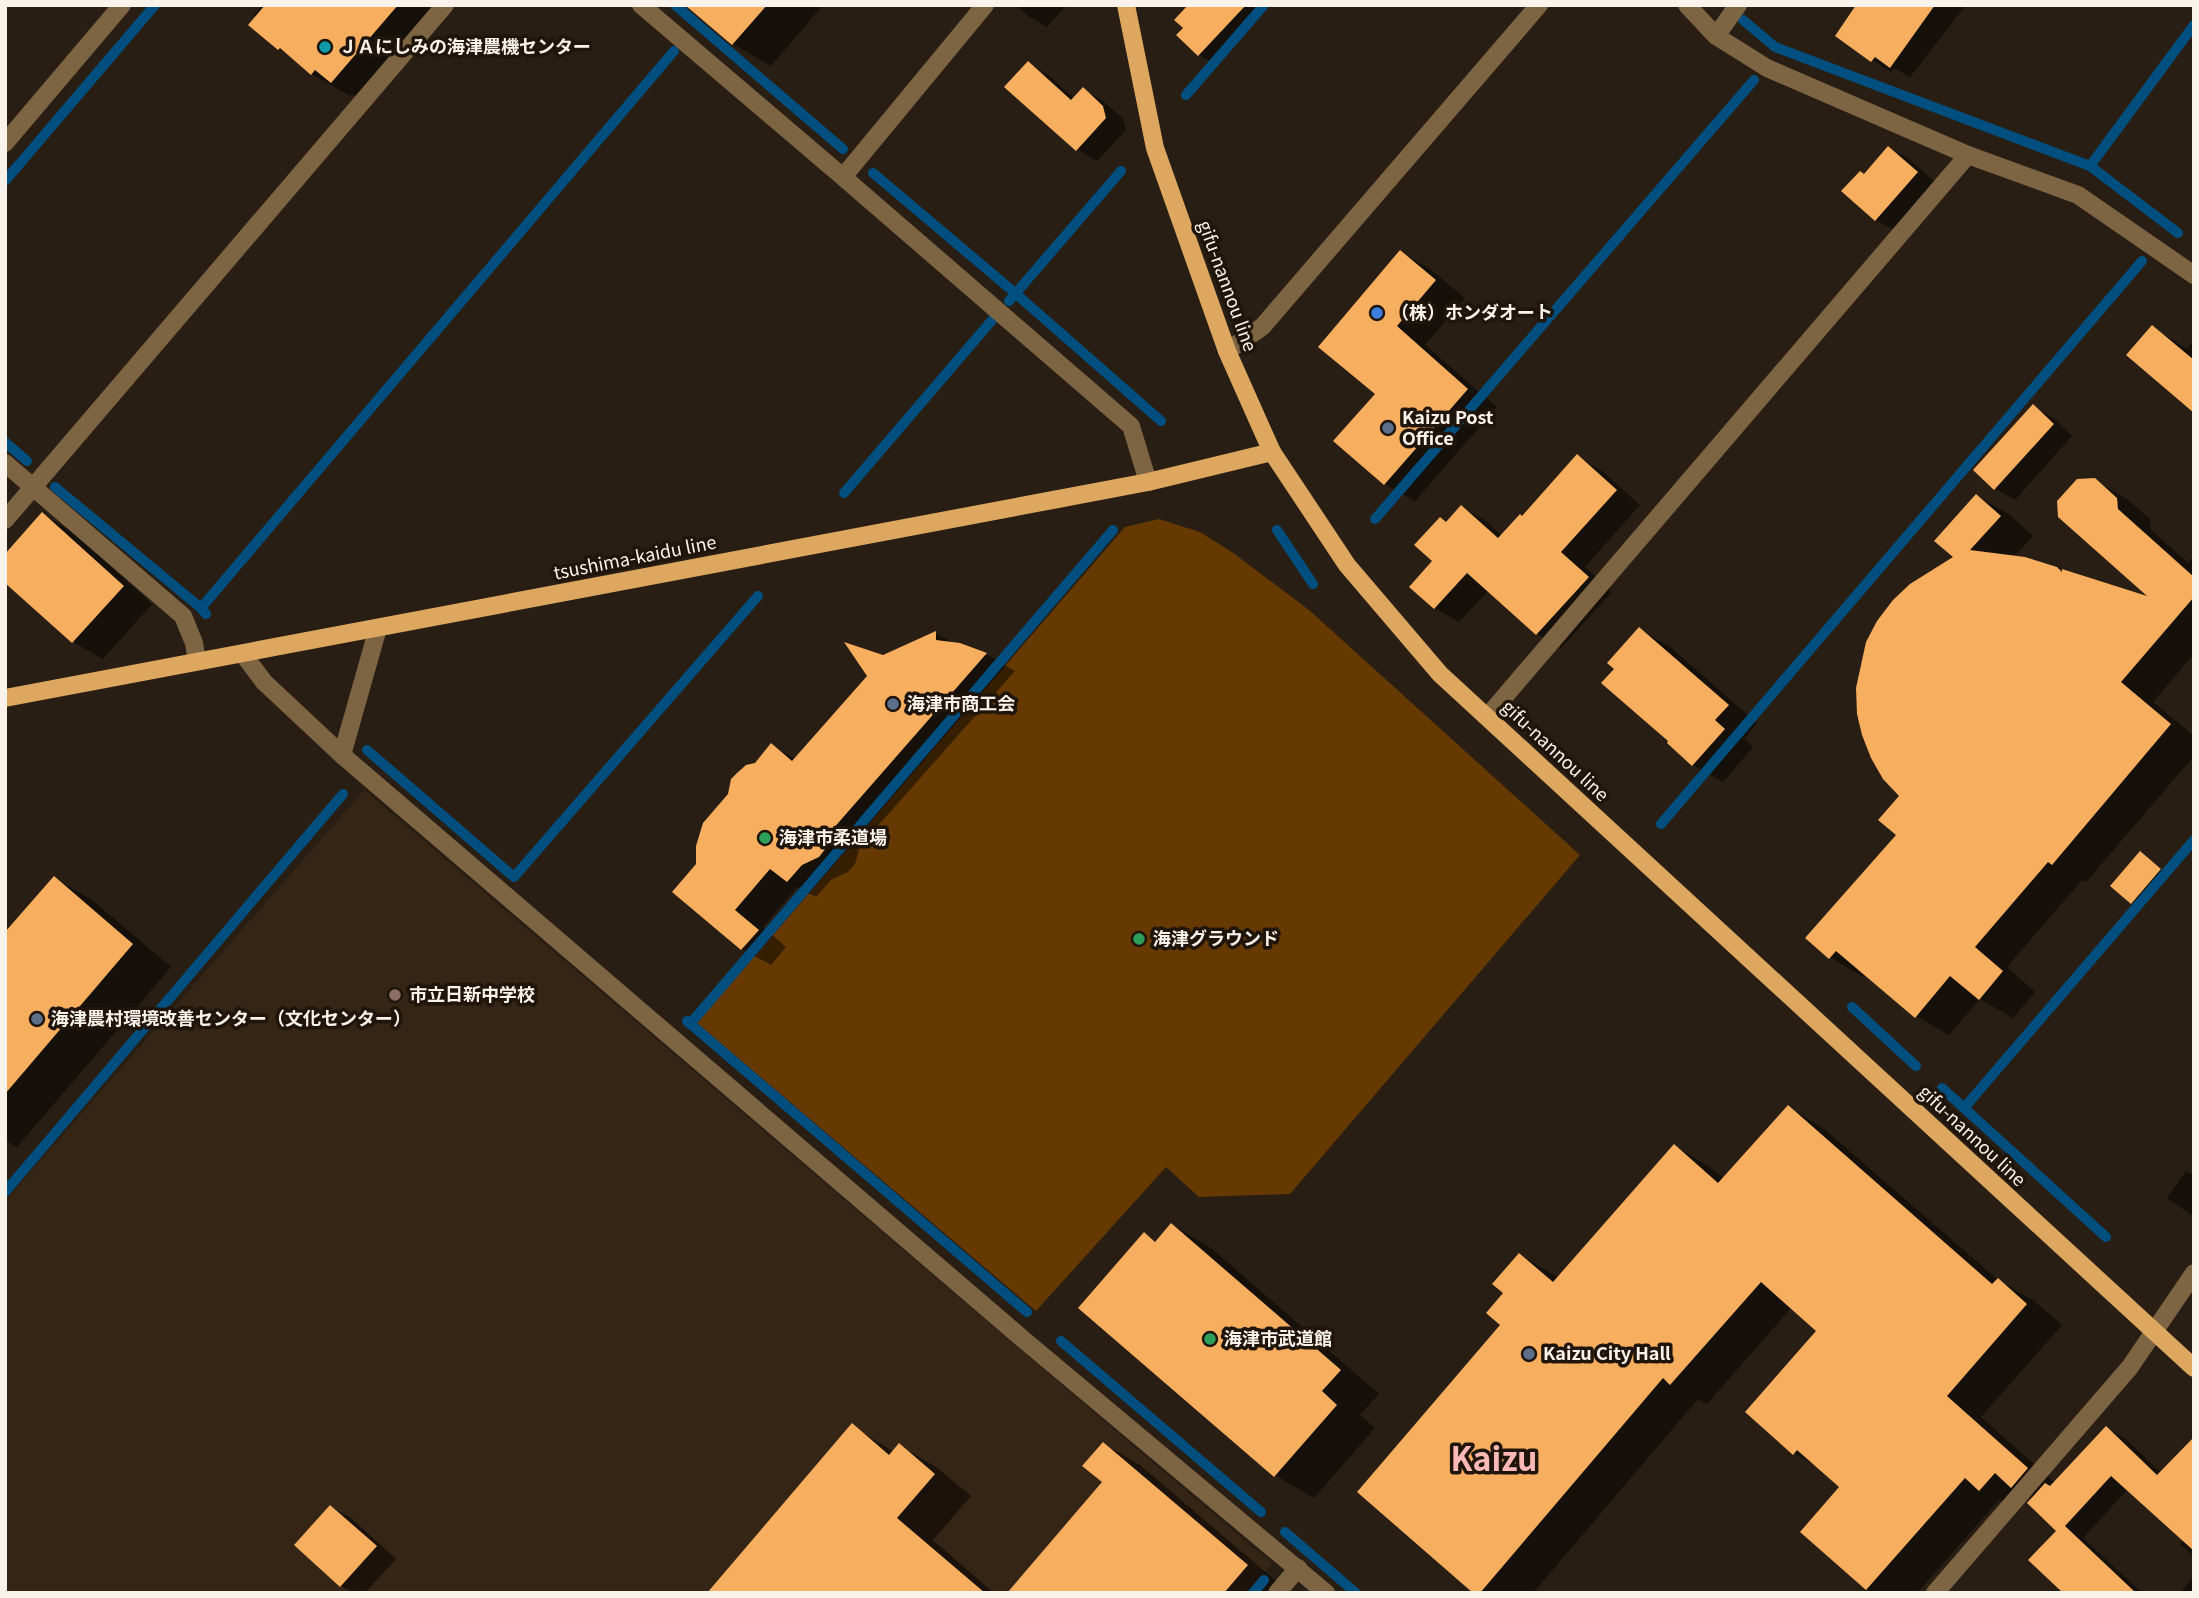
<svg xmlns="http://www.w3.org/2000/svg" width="2199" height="1598" font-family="Georgia,'Noto Sans JP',serif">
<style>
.built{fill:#342515}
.green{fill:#653900}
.shadow{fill:#0007}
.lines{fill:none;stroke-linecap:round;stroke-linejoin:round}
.stream{stroke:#004f7f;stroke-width:10}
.building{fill:#f8ae5f}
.minor{stroke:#7d6442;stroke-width:18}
.major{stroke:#dda75f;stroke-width:18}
.culture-dot{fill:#0f9aa8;stroke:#1f150b;stroke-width:2.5}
.shop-dot{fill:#3f7fe0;stroke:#1f150b;stroke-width:2.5}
.service-dot{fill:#5c6f8a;stroke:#1f150b;stroke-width:2.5}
.leisure-dot{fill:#2e9e5b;stroke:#1f150b;stroke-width:2.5}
.education-dot{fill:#8d6e63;stroke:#1f150b;stroke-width:2.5}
.labels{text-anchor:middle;stroke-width:7;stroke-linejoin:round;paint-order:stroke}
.poi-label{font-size:18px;font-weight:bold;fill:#faf3ec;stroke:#1f150b;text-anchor:start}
.street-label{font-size:18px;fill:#faf3ec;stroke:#1f150b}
.town-label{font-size:32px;font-weight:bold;fill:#feb9b7;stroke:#1f150b}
</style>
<rect width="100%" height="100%" fill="#281e14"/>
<polygon class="built" points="364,790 1272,1564 1247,1593 5,1593 5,1201"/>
<polygon class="green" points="1159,519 1200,532 1232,552 1309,610 1580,855 1290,1194 1199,1197 1166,1167 1036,1311 697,1023 1125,527"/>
<g class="shadow">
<polygon points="263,5 455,5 370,104 352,94 350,96 312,74 290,55 279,49 254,15"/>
<polygon points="688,5 823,5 771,66 733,44"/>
<polygon points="1016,5 1067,5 1047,27 1028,16"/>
<polygon points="1190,5 1251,5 1262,15 1216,64 1199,55 1179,35 1186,28"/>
<polygon points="1883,5 1966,5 1910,77 1894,68 1891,72 1837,36"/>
<polygon points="1028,63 1048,75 1075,99 1083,89 1103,101 1123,119 1126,130 1097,161 1077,149"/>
<polygon points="1889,148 1909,159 1937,184 1896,231 1876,220 1865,176"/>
<polygon points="1400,252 1430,269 1465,298 1425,345 1497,407 1415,501 1385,484 1377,394"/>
<polygon points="2152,327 2187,349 2194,341 2194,411"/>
<polygon points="2033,407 2053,418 2072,436 2015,500 1995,488"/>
<polygon points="1578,457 1602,471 1640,505 1585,567 1612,592 1561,648 1537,634 1489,590 1459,622 1435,608 1412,586 1434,560 1447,523 1462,507 1486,521 1502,536 1523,518"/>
<polygon points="2094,480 2128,500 2150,519 2151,530 2188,563 2194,555 2194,654 2153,702 2194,736 2194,756 2086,882 2082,880 2007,967 2035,992 2013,1018 1980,999 1949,1035 1916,1016 1866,974 1863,977 1830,957 1898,835 1901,796 1956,557 1977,496 2010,515 2033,536 2013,557 2154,600"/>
<polygon points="43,515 73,532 152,604 103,659 73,642"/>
<polygon points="1639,629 1669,646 1757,723 1744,739 1753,747 1723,782 1693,765 1669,743 1670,741 1616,669"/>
<polygon points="936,633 955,644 987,655 1015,671 860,846 855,864 848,872 831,880 816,897 797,887 763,927 786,947 771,965 742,949 675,891 698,864 756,764 771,745 795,759 870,677 883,656"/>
<polygon points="2141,853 2169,875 2141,908 2113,886"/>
<polygon points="54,878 92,900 171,967 17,1147 5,1140 5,935"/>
<polygon points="1788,1107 1823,1128 1998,1280 2033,1300 2062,1325 1981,1417 2055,1483 2106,1428 2126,1439 2161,1473 2194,1439 2194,1556 2180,1544 2184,1539 2128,1489 2083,1538 2142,1593 2066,1593 2059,1531 2033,1499 2028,1496 2015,1510 1999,1500 1917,1593 1875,1593 1867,1589 1803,1532 1842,1487 1821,1469 1794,1453 1819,1331 1792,1307 1707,1404 1698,1399 1533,1593 1476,1593 1505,1293 1520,1255 1559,1278 1674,1146 1710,1167 1724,1179"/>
<polygon points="2186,1171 2194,1176 2194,1217 2167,1198"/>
<polygon points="1172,1225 1211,1248 1379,1394 1360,1415 1375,1428 1314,1498 1275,1475 1144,1234 1157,1242"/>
<polygon points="852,1426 894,1452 900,1446 936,1467 971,1496 933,1540 994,1593 709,1593"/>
<polygon points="1104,1444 1140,1465 1283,1587 1279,1593 1010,1593 1104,1482"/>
<polygon points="331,1507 351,1518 396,1559 365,1593 354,1593 341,1586 297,1545"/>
<polygon points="2194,1576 2194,1593 2180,1593"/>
</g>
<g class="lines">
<g class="stream">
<polyline points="675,5 843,149"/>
<polyline points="1743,20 1775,47 2090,166 2178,233"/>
<polyline points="1186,95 1264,5"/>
<polyline points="2090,166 2194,25"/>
<polyline points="873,173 1015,293 1161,421"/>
<polyline points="5,181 155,5"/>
<polyline points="1009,301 1121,171"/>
<polyline points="5,442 27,461"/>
<polyline points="55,487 201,608"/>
<polyline points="844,493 993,319"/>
<polyline points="1375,519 1754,80"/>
<polyline points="1277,530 1313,584"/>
<polyline points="206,614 201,608 674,51"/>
<polyline points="367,750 514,877 758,596"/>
<polyline points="1661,824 2142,261"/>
<polyline points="1852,1007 1916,1066"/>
<polyline points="687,1021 1027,1312"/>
<polyline points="690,1024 1113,530"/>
<polyline points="1942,1088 2106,1237"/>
<polyline points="1964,1108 2194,840"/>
<polyline points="5,1192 343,794"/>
<polyline points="1061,1341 1261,1512"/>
<polyline points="1285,1532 1356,1593"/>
<polyline points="1253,1593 1264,1580"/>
</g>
</g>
<g class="building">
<polygon points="265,5 398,5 331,83 315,70 311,75 280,48 278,50 248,25"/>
<polygon points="685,5 767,5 732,45"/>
<polygon points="1188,5 1246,5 1198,56 1176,35 1183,28 1174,20"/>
<polygon points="1856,5 1935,5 1890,68 1875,57 1871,62 1835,36"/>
<polygon points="1028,61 1071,100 1083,87 1103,106 1106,118 1076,151 1004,87"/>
<polygon points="1888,146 1918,172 1875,221 1841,191 1860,171 1864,174"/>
<polygon points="1400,250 1436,280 1397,326 1468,389 1384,485 1333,441 1375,394 1318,347"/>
<polygon points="2152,325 2194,360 2194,413 2126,355"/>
<polygon points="2033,404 2054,424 1994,490 1973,470"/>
<polygon points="1577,454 1617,490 1561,552 1589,577 1536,635 1467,573 1434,609 1409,587 1432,561 1414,545 1440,517 1446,522 1461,505 1498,538 1520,514 1522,516"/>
<polygon points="2095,478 2117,498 2118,509 2194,577 2194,597 2121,682 2171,724 2052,865 2048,862 1975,947 2003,971 1979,1000 1950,976 1915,1018 1836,951 1829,959 1805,938 1896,835 1878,820 1899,796 1883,779 1871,758 1862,735 1857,714 1856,688 1866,642 1877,621 1893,600 1910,584 1953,557 1934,541 1976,494 2001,516 1970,550 2025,557 2057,567 2062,572 2062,569 2147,596 2058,517 2057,501 2077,479"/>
<polygon points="42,512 124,586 72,643 5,583 5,554"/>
<polygon points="1639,627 1729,705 1715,720 1725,729 1692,766 1667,743 1668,741 1601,683 1614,669 1607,663"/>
<polygon points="936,631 936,640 960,643 987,653 832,830 826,848 819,857 802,865 787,882 770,869 735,910 759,930 741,950 672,892 696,864 696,846 703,823 728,794 731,779 737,773 746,765 755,763 771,743 792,761 867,676 844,642 883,655"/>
<polygon points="2140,851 2161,869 2131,904 2110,886"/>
<polygon points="54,876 133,944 5,1094 5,932"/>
<polygon points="1788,1105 1992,1284 1998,1278 2027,1304 1947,1396 2028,1468 2011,1488 1995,1473 1979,1491 1965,1478 1866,1590 1800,1532 1839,1487 1797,1450 1793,1455 1745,1412 1816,1331 1761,1282 1670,1385 1663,1378 1480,1593 1473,1593 1357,1492 1500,1325 1486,1313 1503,1293 1492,1284 1519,1253 1553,1282 1674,1144 1718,1183"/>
<polygon points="1171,1223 1341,1370 1322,1391 1337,1405 1274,1477 1078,1308 1144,1232 1155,1242"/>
<polygon points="852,1423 889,1455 899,1443 935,1474 897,1518 985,1593 707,1593"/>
<polygon points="2106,1426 2157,1475 2194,1437 2194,1551 2111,1476 2065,1526 2136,1593 2063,1593 2028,1560 2056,1531 2027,1503 2045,1483 2050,1486"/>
<polygon points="1103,1442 1248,1565 1224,1593 1007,1593 1102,1482 1082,1466"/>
<polygon points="330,1505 377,1546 340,1587 294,1545"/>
</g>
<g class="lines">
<g class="minor">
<polyline points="641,5 843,177"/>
<polyline points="985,5 843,177 1131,426 1148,482"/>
<polyline points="1687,5 1716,36 1767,68 1968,155"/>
<polyline points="1716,36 1738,5"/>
<polyline points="5,143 122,5"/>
<polyline points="1227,351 1262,327 1539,5"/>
<polyline points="5,463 183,616 194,643 197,661"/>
<polyline points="5,520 445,5"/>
<polyline points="243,654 264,682 342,755 1024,1340 1326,1593"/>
<polyline points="1487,717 1968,155 2078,195 2194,275"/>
<polyline points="342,755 378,628"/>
<polyline points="1277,1593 1298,1568"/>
<polyline points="1935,1593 2130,1367 2194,1273"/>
</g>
<g class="major">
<polyline points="1126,5 1155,148 1227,351 1272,452 1347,565 1440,674 2194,1368"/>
<polyline points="5,698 1148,482 1272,452"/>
</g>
</g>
<circle class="culture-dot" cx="325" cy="47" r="7"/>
<circle class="shop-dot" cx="1377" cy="313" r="7"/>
<g class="service-dot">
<circle cx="1388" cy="428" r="7"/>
<circle cx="893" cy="704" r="7"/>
<circle cx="37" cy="1019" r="7"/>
<circle cx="1529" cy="1354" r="7"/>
</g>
<g class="leisure-dot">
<circle cx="765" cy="838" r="7"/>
<circle cx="1139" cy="939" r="7"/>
<circle cx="1210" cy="1339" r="7"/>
</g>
<circle class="education-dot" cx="395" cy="995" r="7"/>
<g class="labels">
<g class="poi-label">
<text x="339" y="53">ＪＡにしみの海津農機センター</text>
<text x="1391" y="319">（株）ホンダオート</text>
<text x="1402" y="424">Kaizu Post<tspan x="1402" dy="21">Office</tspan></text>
<text x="907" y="710">海津市商工会</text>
<text x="779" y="844">海津市柔道場</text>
<text x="1153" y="945">海津グラウンド</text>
<text x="409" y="1001">市立日新中学校</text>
<text x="51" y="1025">海津農村環境改善センター（文化センター）</text>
<text x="1224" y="1345">海津市武道館</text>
<text x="1543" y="1360">Kaizu City Hall</text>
</g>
<g class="street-label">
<text transform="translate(1227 286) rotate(70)" y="6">gifu-nannou line</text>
<text transform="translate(635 558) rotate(-11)" y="6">tsushima-kaidu line</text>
<text transform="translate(1555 751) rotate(43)" y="6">gifu-nannou line</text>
<text transform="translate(1972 1136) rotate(43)" y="6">gifu-nannou line</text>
</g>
<g class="town-label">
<text x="1494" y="1471">Kaizu</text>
</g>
</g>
<rect width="2199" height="1598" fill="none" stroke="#faf3ec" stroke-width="14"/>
</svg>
